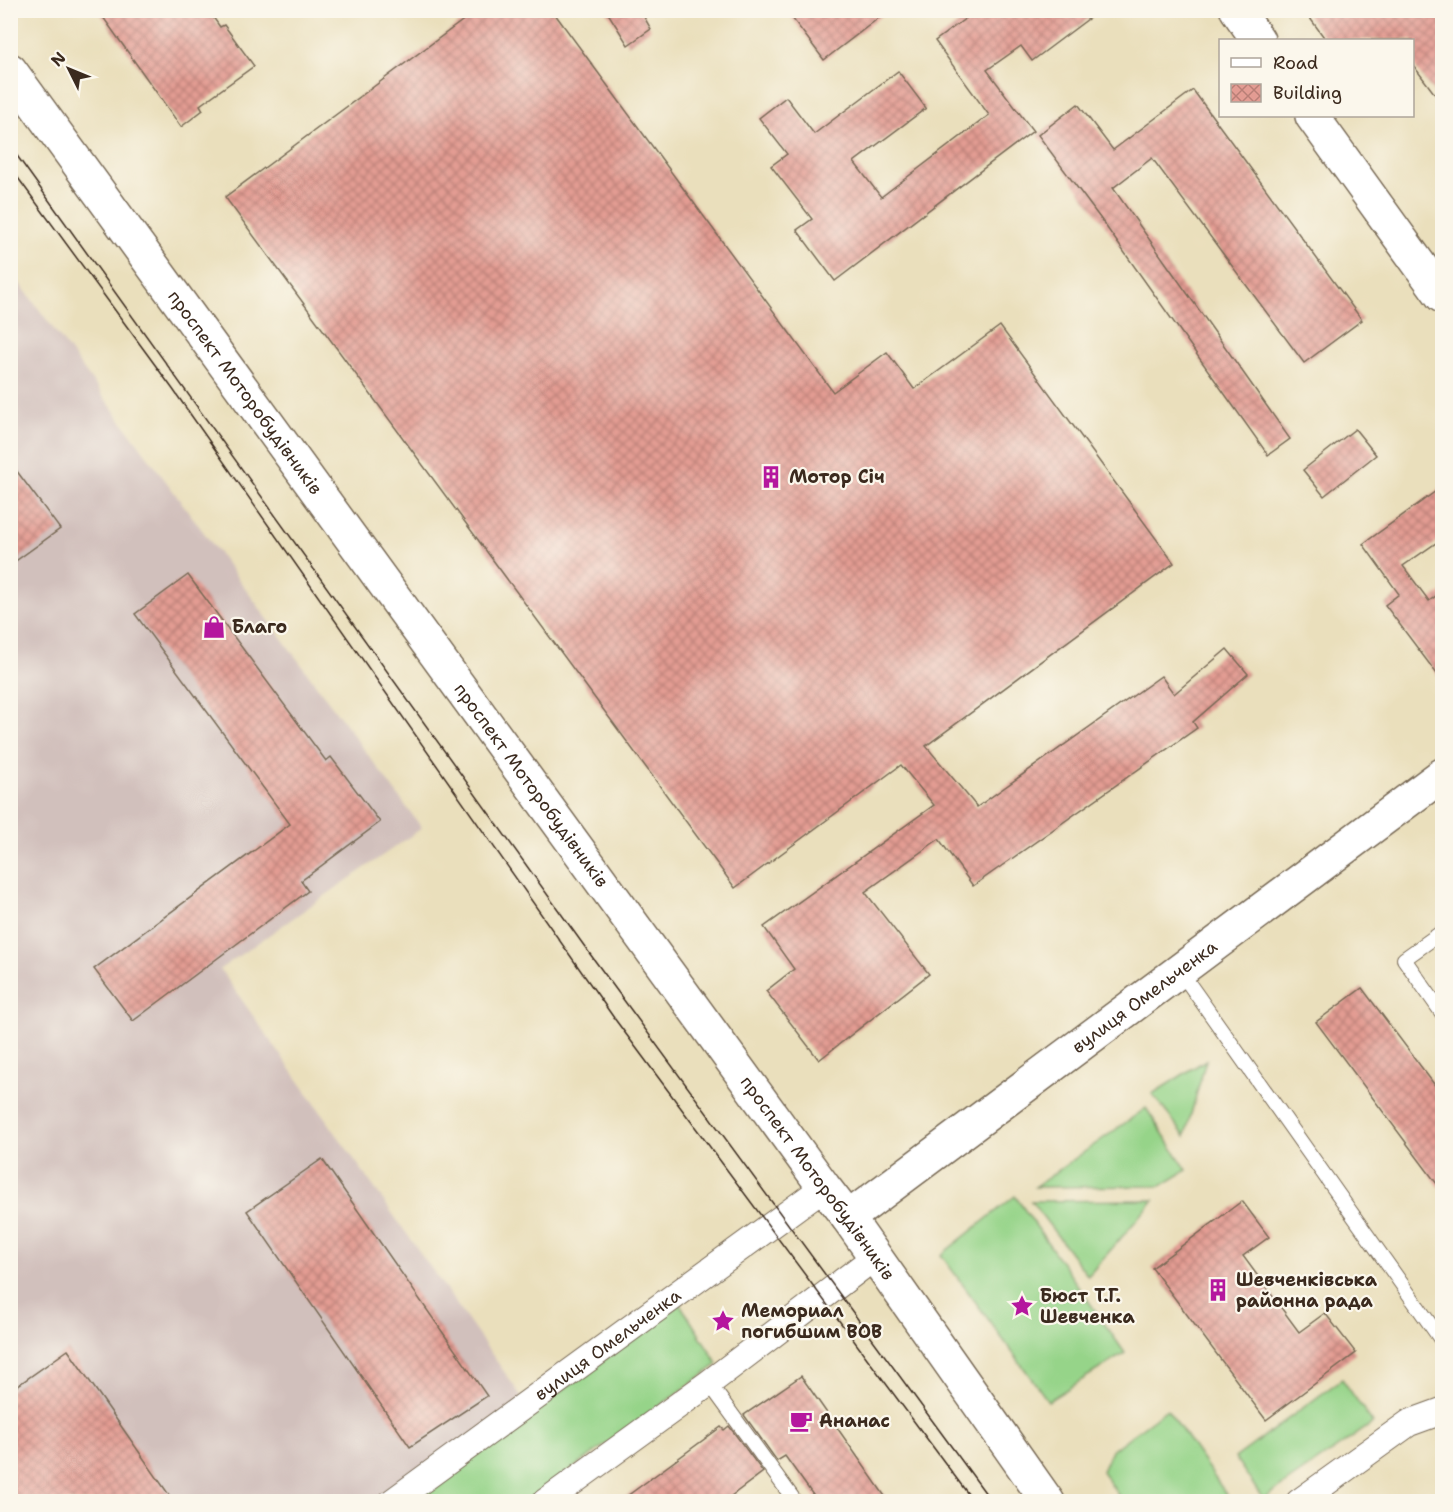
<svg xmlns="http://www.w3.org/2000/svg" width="1453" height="1512" font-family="'Shantell Sans',sans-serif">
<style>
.industrial{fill:#d1c0bc}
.grass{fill:#96d489;stroke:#687f54;stroke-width:1.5}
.building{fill:url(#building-cross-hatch)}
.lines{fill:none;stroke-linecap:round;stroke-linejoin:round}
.lane-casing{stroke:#786955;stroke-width:16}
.street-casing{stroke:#786955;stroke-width:28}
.secondary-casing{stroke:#786955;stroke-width:36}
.lane{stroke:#fff;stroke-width:14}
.street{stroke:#fff;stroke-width:26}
.secondary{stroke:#fff;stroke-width:33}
.tram{stroke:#3b2a1e;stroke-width:1.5}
.labels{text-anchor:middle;stroke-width:4.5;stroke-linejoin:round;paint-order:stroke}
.street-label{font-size:18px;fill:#3b2a1e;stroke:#fbf7ec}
.poi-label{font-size:18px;font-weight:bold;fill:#3b2a1e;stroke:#fbf7ec;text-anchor:start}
</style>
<defs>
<pattern id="building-cross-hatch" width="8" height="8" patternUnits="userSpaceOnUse" patternTransform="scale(1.5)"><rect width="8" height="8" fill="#e39c93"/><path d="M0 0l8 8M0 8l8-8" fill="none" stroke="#b97f77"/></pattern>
</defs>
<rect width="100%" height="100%" fill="#fbf7ec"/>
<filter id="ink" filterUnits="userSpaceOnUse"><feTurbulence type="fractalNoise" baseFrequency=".0167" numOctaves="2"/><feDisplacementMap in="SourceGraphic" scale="12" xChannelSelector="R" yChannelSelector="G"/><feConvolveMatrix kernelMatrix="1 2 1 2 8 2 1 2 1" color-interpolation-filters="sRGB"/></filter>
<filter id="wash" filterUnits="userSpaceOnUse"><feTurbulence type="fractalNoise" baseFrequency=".008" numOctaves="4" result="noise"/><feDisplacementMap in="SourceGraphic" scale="24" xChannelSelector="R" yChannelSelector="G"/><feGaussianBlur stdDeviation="1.35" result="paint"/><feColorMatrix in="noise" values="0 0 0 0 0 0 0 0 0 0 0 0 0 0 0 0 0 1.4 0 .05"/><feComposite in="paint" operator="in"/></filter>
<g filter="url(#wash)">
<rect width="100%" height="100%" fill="#eadfbc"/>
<polygon class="industrial" points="10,270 422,828 220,969 524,1400 384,1501 11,1501"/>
<g class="grass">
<polygon points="1206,1060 1185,1136 1152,1094"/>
<polygon points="1146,1108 1187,1170 1161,1186 1035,1187"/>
<polygon points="1015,1196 1125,1353 1048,1401 941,1255"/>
<polygon points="1154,1200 1088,1276 1031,1201"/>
<polygon points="680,1304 718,1364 527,1501 410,1502"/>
<polygon points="1342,1379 1373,1423 1263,1499 1235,1458"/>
<polygon points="1167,1409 1231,1501 1122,1501 1102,1471 1111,1451"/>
</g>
<g id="blocks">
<g class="building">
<polygon points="98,10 208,10 220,27 224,25 254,66 200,105 203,110 181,127"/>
<polygon points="477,10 552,10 833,392 887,352 914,389 1000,326 1174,563 926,746 977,807 1161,676 1174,694 1227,649 1248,674 1193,722 1197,728 973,886 939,839 865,892 929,974 819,1060 766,991 794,969 764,927 934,805 901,765 735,888 225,197"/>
<polygon points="606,10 640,10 651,29 628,45"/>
<polygon points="786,10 889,10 824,60"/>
<polygon points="977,10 1100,10 1032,61 1021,46 987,70 1033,131 835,281 797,230 812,219 771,166 787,154 759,118 786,97 814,134 898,71 926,108 854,162 881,197 989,115 935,41"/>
<polygon points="1304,10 1443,10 1443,105 1413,65 1413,40 1326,40"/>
<polygon points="1193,90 1362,320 1304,363 1152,158 1113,188 1290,439 1268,455 1100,218 1038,135 1078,104 1113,150"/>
<polygon points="1355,429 1376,455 1324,496 1303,470"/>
<polygon points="10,462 60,529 10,565"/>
<polygon points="1443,486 1443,538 1403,566 1429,601 1443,591 1443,682 1385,605 1399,594 1363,544"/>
<polygon points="188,575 326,761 331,757 380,822 301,881 308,891 133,1021 94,969 290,824 135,614"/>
<polygon points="1362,988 1443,1096 1443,1192 1316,1022"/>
<polygon points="322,1159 487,1396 410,1447 247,1211"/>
<polygon points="1242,1201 1269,1237 1243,1256 1299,1332 1325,1313 1356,1353 1266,1420 1152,1268"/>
<polygon points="68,1350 174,1502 10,1502 10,1391"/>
<polygon points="801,1376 889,1502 818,1502 785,1456 777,1461 744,1415"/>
<polygon points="729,1426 763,1472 723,1502 619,1502 721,1427 724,1430"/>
</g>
</g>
</g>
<g filter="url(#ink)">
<use href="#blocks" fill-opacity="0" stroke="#786955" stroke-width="1.5"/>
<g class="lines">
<g class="lane-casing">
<g id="lane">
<polyline points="1442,932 1404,959 1442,1013"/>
<polyline points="1180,971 1442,1341"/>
<polyline points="709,1383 792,1497"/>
</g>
</g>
<g class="street-casing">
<g id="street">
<path id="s1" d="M 392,1502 L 824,1187"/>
<polyline points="545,1502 709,1383 875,1257"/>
<polyline points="1299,1502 1409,1423 1442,1411"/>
</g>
</g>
<g class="secondary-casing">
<g id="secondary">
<polyline points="1237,10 1258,40"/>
<path id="s2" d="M 10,70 L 824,1187 L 848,1218 L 1048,1502"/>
<polyline points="1312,116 1442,296"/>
<path id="s3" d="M 848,1218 L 1442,775"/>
</g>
</g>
<use href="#lane" class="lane"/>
<use href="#street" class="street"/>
<use href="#secondary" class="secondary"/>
<g class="tram">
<polyline points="10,146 590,954 992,1502"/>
<polyline points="10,167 172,388 614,1018 974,1502"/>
</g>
</g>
</g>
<defs>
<g id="building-bare" transform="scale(1.8)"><path d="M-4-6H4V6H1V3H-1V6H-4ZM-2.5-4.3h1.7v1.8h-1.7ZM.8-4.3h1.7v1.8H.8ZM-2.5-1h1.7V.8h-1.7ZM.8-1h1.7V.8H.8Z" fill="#b5179e" stroke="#fbf7ec" stroke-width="2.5" paint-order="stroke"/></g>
<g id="shop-bare" transform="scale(1.8)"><path d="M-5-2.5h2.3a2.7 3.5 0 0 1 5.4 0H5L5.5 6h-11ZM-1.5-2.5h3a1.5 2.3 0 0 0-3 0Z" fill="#b5179e" stroke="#fbf7ec" stroke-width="2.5" paint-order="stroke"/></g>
<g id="sight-bare" transform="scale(1.8)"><path d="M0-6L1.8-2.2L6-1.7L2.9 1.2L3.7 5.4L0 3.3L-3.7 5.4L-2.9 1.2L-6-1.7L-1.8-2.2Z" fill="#b5179e" stroke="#fbf7ec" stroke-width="2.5" paint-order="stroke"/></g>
<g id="cafe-bare" transform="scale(1.8)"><path d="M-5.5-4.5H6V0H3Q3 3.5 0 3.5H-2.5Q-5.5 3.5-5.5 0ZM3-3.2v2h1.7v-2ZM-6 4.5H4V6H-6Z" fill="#b5179e" stroke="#fbf7ec" stroke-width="2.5" paint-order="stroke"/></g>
</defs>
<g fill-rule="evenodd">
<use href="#building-bare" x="771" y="477"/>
<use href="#shop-bare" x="214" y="627"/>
<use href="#building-bare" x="1218" y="1290"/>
<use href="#sight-bare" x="1022" y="1306"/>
<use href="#sight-bare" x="723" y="1321"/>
<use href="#cafe-bare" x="801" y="1421"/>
</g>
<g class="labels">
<g class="street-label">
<text dy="6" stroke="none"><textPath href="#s2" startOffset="399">проспект Моторобудівників</textPath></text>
<text dy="6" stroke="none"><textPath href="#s2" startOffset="885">проспект Моторобудівників</textPath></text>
<text dy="6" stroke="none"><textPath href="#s3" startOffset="370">вулиця Омельченка</textPath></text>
<text dy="6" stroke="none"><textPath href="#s2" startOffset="1371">проспект Моторобудівників</textPath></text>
<text dy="6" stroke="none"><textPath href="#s1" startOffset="267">вулиця Омельченка</textPath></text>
</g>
<g class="poi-label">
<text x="789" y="483">Мотор Січ</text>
<text x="232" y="633">Благо</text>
<text x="1236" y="1286">Шевченківська<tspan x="1236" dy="21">районна рада</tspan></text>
<text x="1040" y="1302">Бюст Т.Г.<tspan x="1040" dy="21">Шевченка</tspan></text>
<text x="741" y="1317">Мемориал<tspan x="741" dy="21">погибшим ВОВ</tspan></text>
<text x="819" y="1427">Ананас</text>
</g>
</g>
<rect width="1453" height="1512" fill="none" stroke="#fbf7ec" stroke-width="36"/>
<rect x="1219" y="39" width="195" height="78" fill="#fbf7ec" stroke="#aea59a" stroke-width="1.5"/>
<rect x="1231" y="58" width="30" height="9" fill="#ffffff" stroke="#aea59a" stroke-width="1.5"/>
<text x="1273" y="69" font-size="18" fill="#3b2a1e">Road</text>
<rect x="1231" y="84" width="30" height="18" fill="url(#building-cross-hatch)" stroke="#aea59a" stroke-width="1.5"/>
<text x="1273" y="99" font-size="18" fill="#3b2a1e">Building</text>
<g transform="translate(69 69) rotate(313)" stroke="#fbf7ec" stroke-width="4.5" paint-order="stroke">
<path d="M0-4.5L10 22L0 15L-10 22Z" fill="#3b2a1e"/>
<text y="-9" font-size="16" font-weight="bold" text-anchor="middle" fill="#3b2a1e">N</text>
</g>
</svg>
